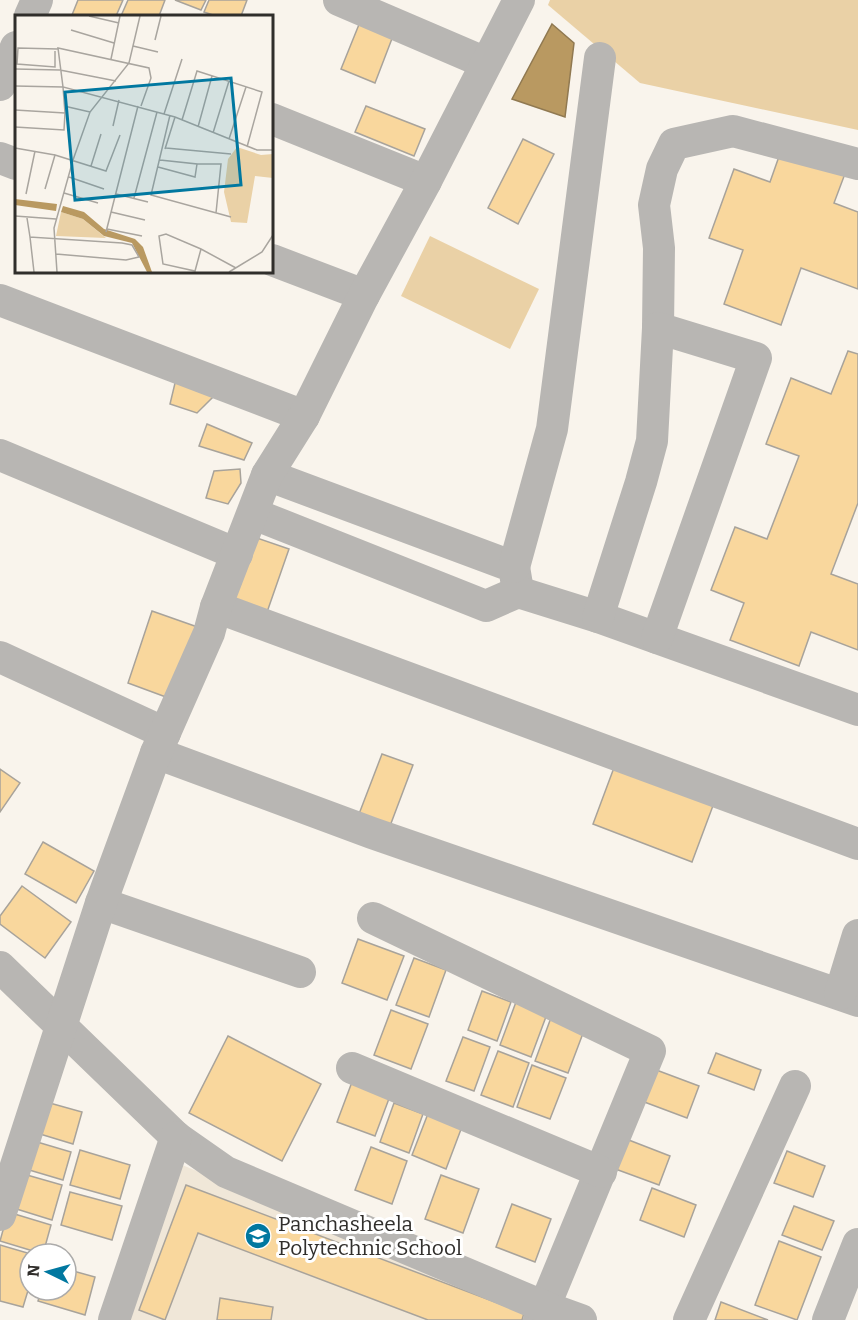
<svg xmlns="http://www.w3.org/2000/svg" width="858" height="1320" font-family="Bitter,serif">
<style>
.built{fill:#f0e7d8}
.green{fill:#ead1a6}
.water{fill:#b99961;stroke:#907951;stroke-width:1.5}
.building{fill:#f9d79d;stroke:#a8a39b;stroke-width:1.5}
.lines{fill:none;stroke-linecap:round;stroke-linejoin:round}
.street{stroke:#b8b6b3;stroke-width:32}
.labels{text-anchor:middle;stroke-width:6;stroke-linejoin:round;paint-order:stroke}
.poi-label{font-size:21px;fill:#302e2b;stroke:#fff;text-anchor:start}
.inset-road{fill:none;stroke:#a9a59f;stroke-width:1.5}
.view{fill:#0178a0;fill-opacity:0.15;stroke:#0178a0;stroke-width:3}
.inset-edge{fill:none;stroke:#302e2b;stroke-width:3}
</style>
<rect width="100%" height="100%" fill="#f9f4ec"/>
<polygon class="built" points="182,1165 534,1307 529,1320 127,1320"/>
<g class="green">
<polygon points="550,0 858,0 858,130 640,83 548,5"/>
<polygon points="430,236 539,289 510,349 401,296"/>
</g>
<polygon class="water" points="552,24 574,43 565,117 512,99"/>
<g class="building">
<polygon points="78,0 123,0 116,16 76,16 72,15"/>
<polygon points="128,0 165,0 159,16 121,16"/>
<polygon points="175,0 206,0 201,10"/>
<polygon points="209,0 247,0 241,16 216,16 204,12"/>
<polygon points="360,22 393,36 375,83 341,69"/>
<polygon points="366,106 425,129 414,156 355,132"/>
<polygon points="523,139 554,154 518,224 488,208"/>
<polygon points="782,148 846,171 834,203 858,212 858,289 801,268 781,325 724,304 743,250 709,238 734,169 770,182"/>
<polygon points="848,351 858,354 858,503 831,574 858,584 858,650 811,632 799,666 730,640 744,603 711,590 735,527 767,539 799,456 766,444 791,378 831,394"/>
<polygon points="176,379 217,393 197,413 170,404"/>
<polygon points="207,424 252,443 244,460 199,446"/>
<polygon points="240,469 241,483 228,504 206,498 214,471"/>
<polygon points="248,535 289,549 266,615 226,601"/>
<polygon points="152,611 206,630 174,700 128,683"/>
<polygon points="382,754 413,765 390,826 359,814"/>
<polygon points="615,765 714,803 692,862 593,824"/>
<polygon points="0,769 20,783 0,812"/>
<polygon points="43,842 94,871 76,903 25,874"/>
<polygon points="22,886 71,922 45,958 0,924 0,916"/>
<polygon points="358,939 404,956 387,1000 342,983"/>
<polygon points="414,958 446,970 429,1017 396,1005"/>
<polygon points="482,991 511,1002 497,1041 468,1030"/>
<polygon points="516,1002 547,1014 531,1057 500,1045"/>
<polygon points="391,1010 428,1024 411,1069 374,1055"/>
<polygon points="552,1015 585,1028 568,1073 535,1061"/>
<polygon points="228,1036 321,1084 282,1161 189,1113"/>
<polygon points="463,1037 490,1047 474,1091 446,1081"/>
<polygon points="498,1051 529,1063 513,1107 481,1095"/>
<polygon points="716,1053 761,1070 754,1090 708,1073"/>
<polygon points="532,1065 566,1078 550,1119 517,1107"/>
<polygon points="651,1068 699,1086 687,1118 639,1100"/>
<polygon points="352,1082 390,1096 375,1136 337,1122"/>
<polygon points="39,1100 82,1112 73,1144 30,1131"/>
<polygon points="394,1103 423,1114 409,1153 380,1142"/>
<polygon points="429,1111 463,1124 446,1169 412,1155"/>
<polygon points="621,1137 670,1156 659,1185 610,1167"/>
<polygon points="27,1139 71,1152 63,1180 19,1167"/>
<polygon points="371,1147 407,1161 392,1204 355,1190"/>
<polygon points="80,1150 130,1165 120,1199 70,1185"/>
<polygon points="787,1151 825,1166 813,1197 774,1183"/>
<polygon points="20,1173 62,1185 52,1220 10,1207"/>
<polygon points="441,1175 479,1189 463,1233 425,1219"/>
<polygon points="186,1185 524,1313 522,1320 428,1320 198,1233 165,1320 139,1310"/>
<polygon points="652,1188 696,1205 684,1237 640,1220"/>
<polygon points="70,1192 122,1206 112,1240 61,1225"/>
<polygon points="512,1204 551,1219 535,1262 496,1247"/>
<polygon points="794,1206 834,1221 822,1250 782,1235"/>
<polygon points="8,1212 51,1225 43,1254 0,1241"/>
<polygon points="779,1241 821,1257 797,1320 755,1305"/>
<polygon points="0,1245 31,1254 30,1284 23,1307 0,1301"/>
<polygon points="66,1269 95,1277 85,1315 38,1301 41,1290 66,1290"/>
<polygon points="220,1298 273,1307 271,1320 217,1320"/>
<polygon points="721,1302 768,1320 715,1320"/>
</g>
<g class="lines">
<g class="street">
<polyline points="339,0 486,63"/>
<polyline points="30,16 37,0"/>
<polyline points="0,85 16,47"/>
<polyline points="272,119 426,181"/>
<polyline points="0,158 16,164"/>
<polyline points="272,260 364,295"/>
<polyline points="0,300 304,416"/>
<polyline points="658,328 659,248 654,205 662,169 674,144 733,131 858,164"/>
<polyline points="0,455 237,554"/>
<polyline points="267,475 514,567 517,585"/>
<polyline points="254,514 486,606 518,592 598,617 858,710"/>
<polyline points="514,567 552,429 600,58"/>
<polyline points="216,607 858,844"/>
<polyline points="598,617 641,482 652,441 658,328 756,358 657,638"/>
<polyline points="0,657 165,733"/>
<polyline points="156,753 372,833 858,1001"/>
<polyline points="101,903 300,972"/>
<polyline points="373,918 650,1051 539,1320"/>
<polyline points="0,967 176,1137 226,1172 545,1307 581,1320"/>
<polyline points="840,994 858,935"/>
<polyline points="352,1068 601,1172"/>
<polyline points="0,1215 101,903 156,753 209,633 216,607 267,475 304,416 364,295 426,181 519,0"/>
<polyline points="114,1320 176,1137"/>
<polyline points="689,1320 795,1086"/>
<polyline points="828,1320 858,1244"/>
</g>
</g>
<defs>
<g id="university-disc" transform="scale(1.35)"><circle r="9.5" fill="#0178a0" stroke="#fff"/><path d="M0-5L7-2L0 1L-7-2ZM-4 1L0 2.5L4 1V4Q0 6-4 4Z" fill="#fff"/></g>
</defs>
<g fill-rule="evenodd">
<use href="#university-disc" x="258" y="1236"/>
</g>
<g class="labels">
<g class="poi-label">
<text x="278" y="1231">Panchasheela<tspan x="278" dy="24">Polytechnic School</tspan></text>
</g>
</g>
<g transform="translate(15 15)">
<rect width="258" height="258" fill="#f9f4ec"/>
<path d="M 222,132 L 246,140 L 258,139 L 258,163 L 240,161 L 232,208 L 216,207 L 209,177 L 213,144 ZM 46,197 L 68,204 L 91,223 L 41,221 Z" fill="#ead1a6"/>
<path d="M 0,184 L 42,189 L 41,196 L 0,190 ZM 48,191 L 69,197 L 89,214 L 120,224 L 128,232 L 137,257 L 132,257 L 117,228 L 89,221 L 68,204 L 46,197 Z" fill="#b99961"/>
<path class="inset-road" d="M 74,1 L 104,8M 56,15 L 99,28M 140,25 L 146,1M 118,31 L 143,37M 40,36 L 40,52 L 2,49 L 3,33 L 43,34M 96,44 L 105,1M 0,54 L 45,55 L 101,66M 0,71 L 48,72 L 50,98 L 49,115 L 0,112M 49,91 L 75,97M 126,91 L 136,63 L 134,53 L 43,33 L 48,72 L 160,102 L 242,135 L 258,135M 0,95 L 50,98M 149,99 L 167,44M 155,100 L 136,180 L 216,202M 167,105 L 182,56 L 247,77 L 232,132M 98,111 L 104,85M 183,112 L 197,61M 198,118 L 214,66M 214,124 L 231,72M 0,133 L 40,140M 151,133 L 216,139M 150,134 L 160,102M 182,149 L 206,149 L 201,198M 76,151 L 86,119M 143,152 L 180,162 L 182,149 L 145,145M 54,162 L 89,174M 30,174 L 40,140 L 91,156 L 105,120M 49,178 L 83,188M 11,179 L 20,136M 101,179 L 133,187M 119,183 L 142,97M 96,197 L 130,205M 0,201 L 41,204M 12,203 L 15,222M 92,214 L 127,221M 91,217 L 123,91M 186,234 L 180,256 L 148,249 L 144,221 L 151,219 L 186,234 L 221,253M 19,257 L 15,222 L 107,228 L 117,230 L 124,242 L 111,245 L 41,239M 42,257 L 39,213 L 58,145 L 75,97 L 114,48 L 125,1M 214,257 L 247,237 L 258,220"/>
<path class="view" d="M 216,63 L 226,170 L 60,185 L 50,77 Z"/>
<rect width="258" height="258" class="inset-edge"/>
</g>
<g transform="translate(48 1272) rotate(275)"><circle r="28" fill="#ffffff" stroke="#acabaa" stroke-width="1.5"/>
<path d="M0-4.5L10 22L0 15L-10 22Z" fill="#0178a0"/>
<text y="-9" font-size="16" font-weight="bold" text-anchor="middle" fill="#302e2b">N</text>
</g>
</svg>
